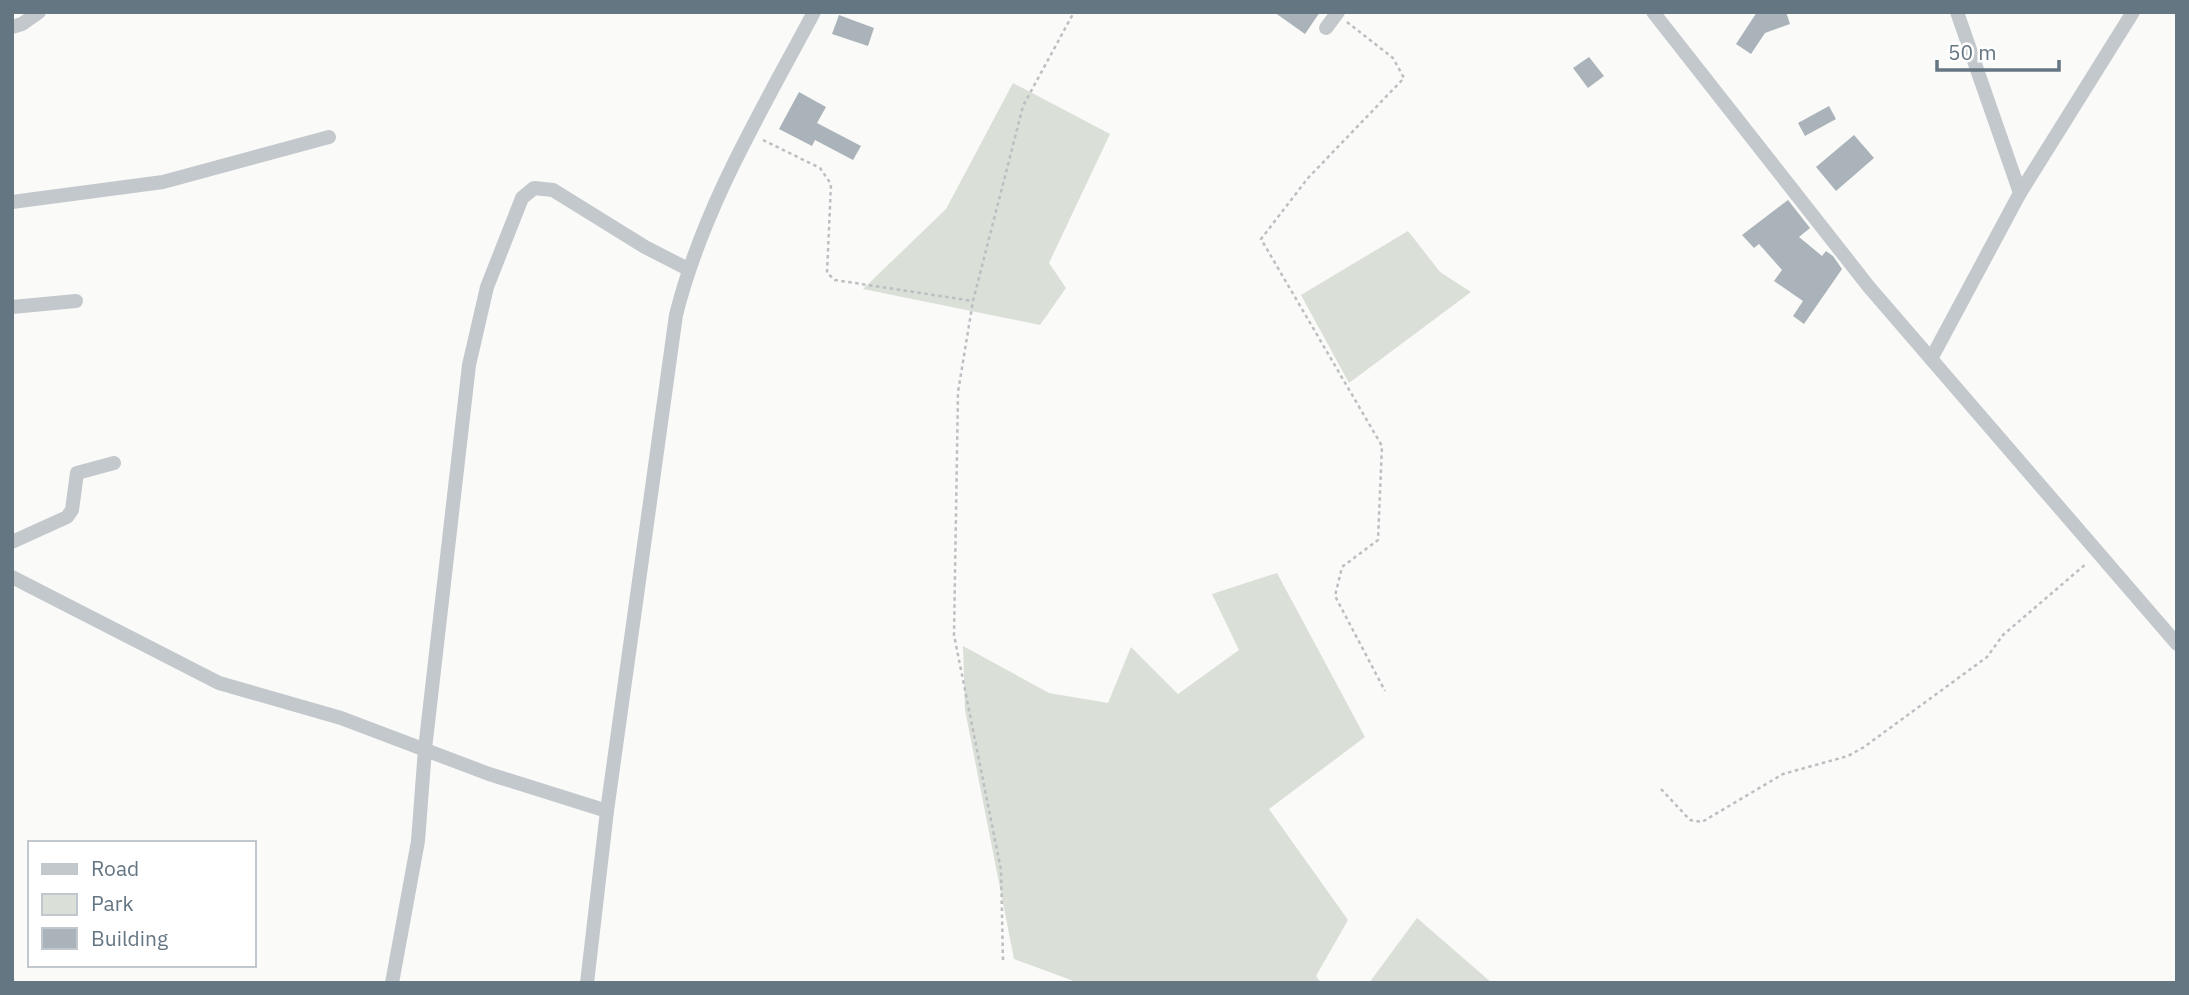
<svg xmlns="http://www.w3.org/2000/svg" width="2189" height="995" font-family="'IBM Plex Sans',sans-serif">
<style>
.green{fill:#dadfd7}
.building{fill:#aab3b9}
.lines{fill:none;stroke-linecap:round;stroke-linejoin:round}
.path{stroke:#bbbfc2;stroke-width:2.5;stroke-dasharray:3.5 3.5;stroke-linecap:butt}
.minor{stroke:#c3c8cc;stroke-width:14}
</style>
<rect width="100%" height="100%" fill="#fafaf8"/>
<g class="green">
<polygon points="1013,83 1110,134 1049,263 1066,288 1040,325 863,289 946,209"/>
<polygon points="1408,231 1440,272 1471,292 1349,383 1301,295"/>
<polygon points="1277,573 1365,737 1269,809 1348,920 1316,976 1321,983 1079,983 1014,959 965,710 963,646 1049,693 1108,703 1131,647 1178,694 1239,650 1212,594"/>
<polygon points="1417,918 1492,983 1369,983"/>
</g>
<g class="building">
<polygon points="1274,12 1320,12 1305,34"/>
<polygon points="1757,12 1786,12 1790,24 1765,33 1751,54 1736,44"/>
<polygon points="839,15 874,28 868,46 832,34"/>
<polygon points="1589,57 1604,76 1588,88 1573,68"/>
<polygon points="799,92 826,107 817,123 861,146 853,160 815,140 812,146 779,129"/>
<polygon points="1829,106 1836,119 1805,136 1798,123"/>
<polygon points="1854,135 1874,158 1836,191 1816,167"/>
<polygon points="1788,200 1810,228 1799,237 1822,256 1826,251 1833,256 1842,269 1804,324 1793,316 1803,301 1774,281 1782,270 1759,244 1754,248 1742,235"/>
</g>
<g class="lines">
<g class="path">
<polyline points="1347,22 1393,58 1404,78 1308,178 1261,239 1382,446 1378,540 1342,567 1335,596 1385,691"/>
<polyline points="763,140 820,168 831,184 827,273 835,280 973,301"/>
<polyline points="1661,789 1690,820 1702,822 1783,774 1848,756 1864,747 1987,657 2003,635 2087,563"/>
<polyline points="1003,960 1001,870 954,635 958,392 973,301 1023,106 1074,12"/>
</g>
<g class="minor">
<polyline points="1653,12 1869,287 2177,644"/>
<polyline points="1957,12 2020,193"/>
<polyline points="12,27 22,24 39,12"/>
<polyline points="1326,28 1338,12"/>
<polyline points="12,202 163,182 329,137"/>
<polyline points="12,307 76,301"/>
<polyline points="1931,359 2020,193 2133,12"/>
<polyline points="12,542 67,517 72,510 77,473 114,463"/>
<polyline points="12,577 219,683 341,718 489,774 607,811"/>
<polyline points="392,983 418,841 425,749 469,365 487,287 522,198 534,188 553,190 645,247 688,269"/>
<path d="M 587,983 L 607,811 L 676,315 C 703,207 762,110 814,12"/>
</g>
</g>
<rect width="2189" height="995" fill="none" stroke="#657683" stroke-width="28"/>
<rect x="28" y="841" width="228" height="126" fill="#ffffff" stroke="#c1c8cd" stroke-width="2"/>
<rect x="42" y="864" width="35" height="10" fill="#c3c8cc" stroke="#c1c8cd" stroke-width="2"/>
<text x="91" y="876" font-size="21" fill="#657683">Road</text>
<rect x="42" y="894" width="35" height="21" fill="#dadfd7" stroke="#c1c8cd" stroke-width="2"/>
<text x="91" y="911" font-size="21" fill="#657683">Park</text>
<rect x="42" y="928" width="35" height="21" fill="#aab3b9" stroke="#c1c8cd" stroke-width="2"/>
<text x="91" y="946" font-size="21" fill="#657683">Building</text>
<path d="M1937 60v10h122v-10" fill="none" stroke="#657683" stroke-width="3.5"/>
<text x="1948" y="60" font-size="21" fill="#657683" stroke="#ffffff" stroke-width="5" paint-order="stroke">50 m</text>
</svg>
